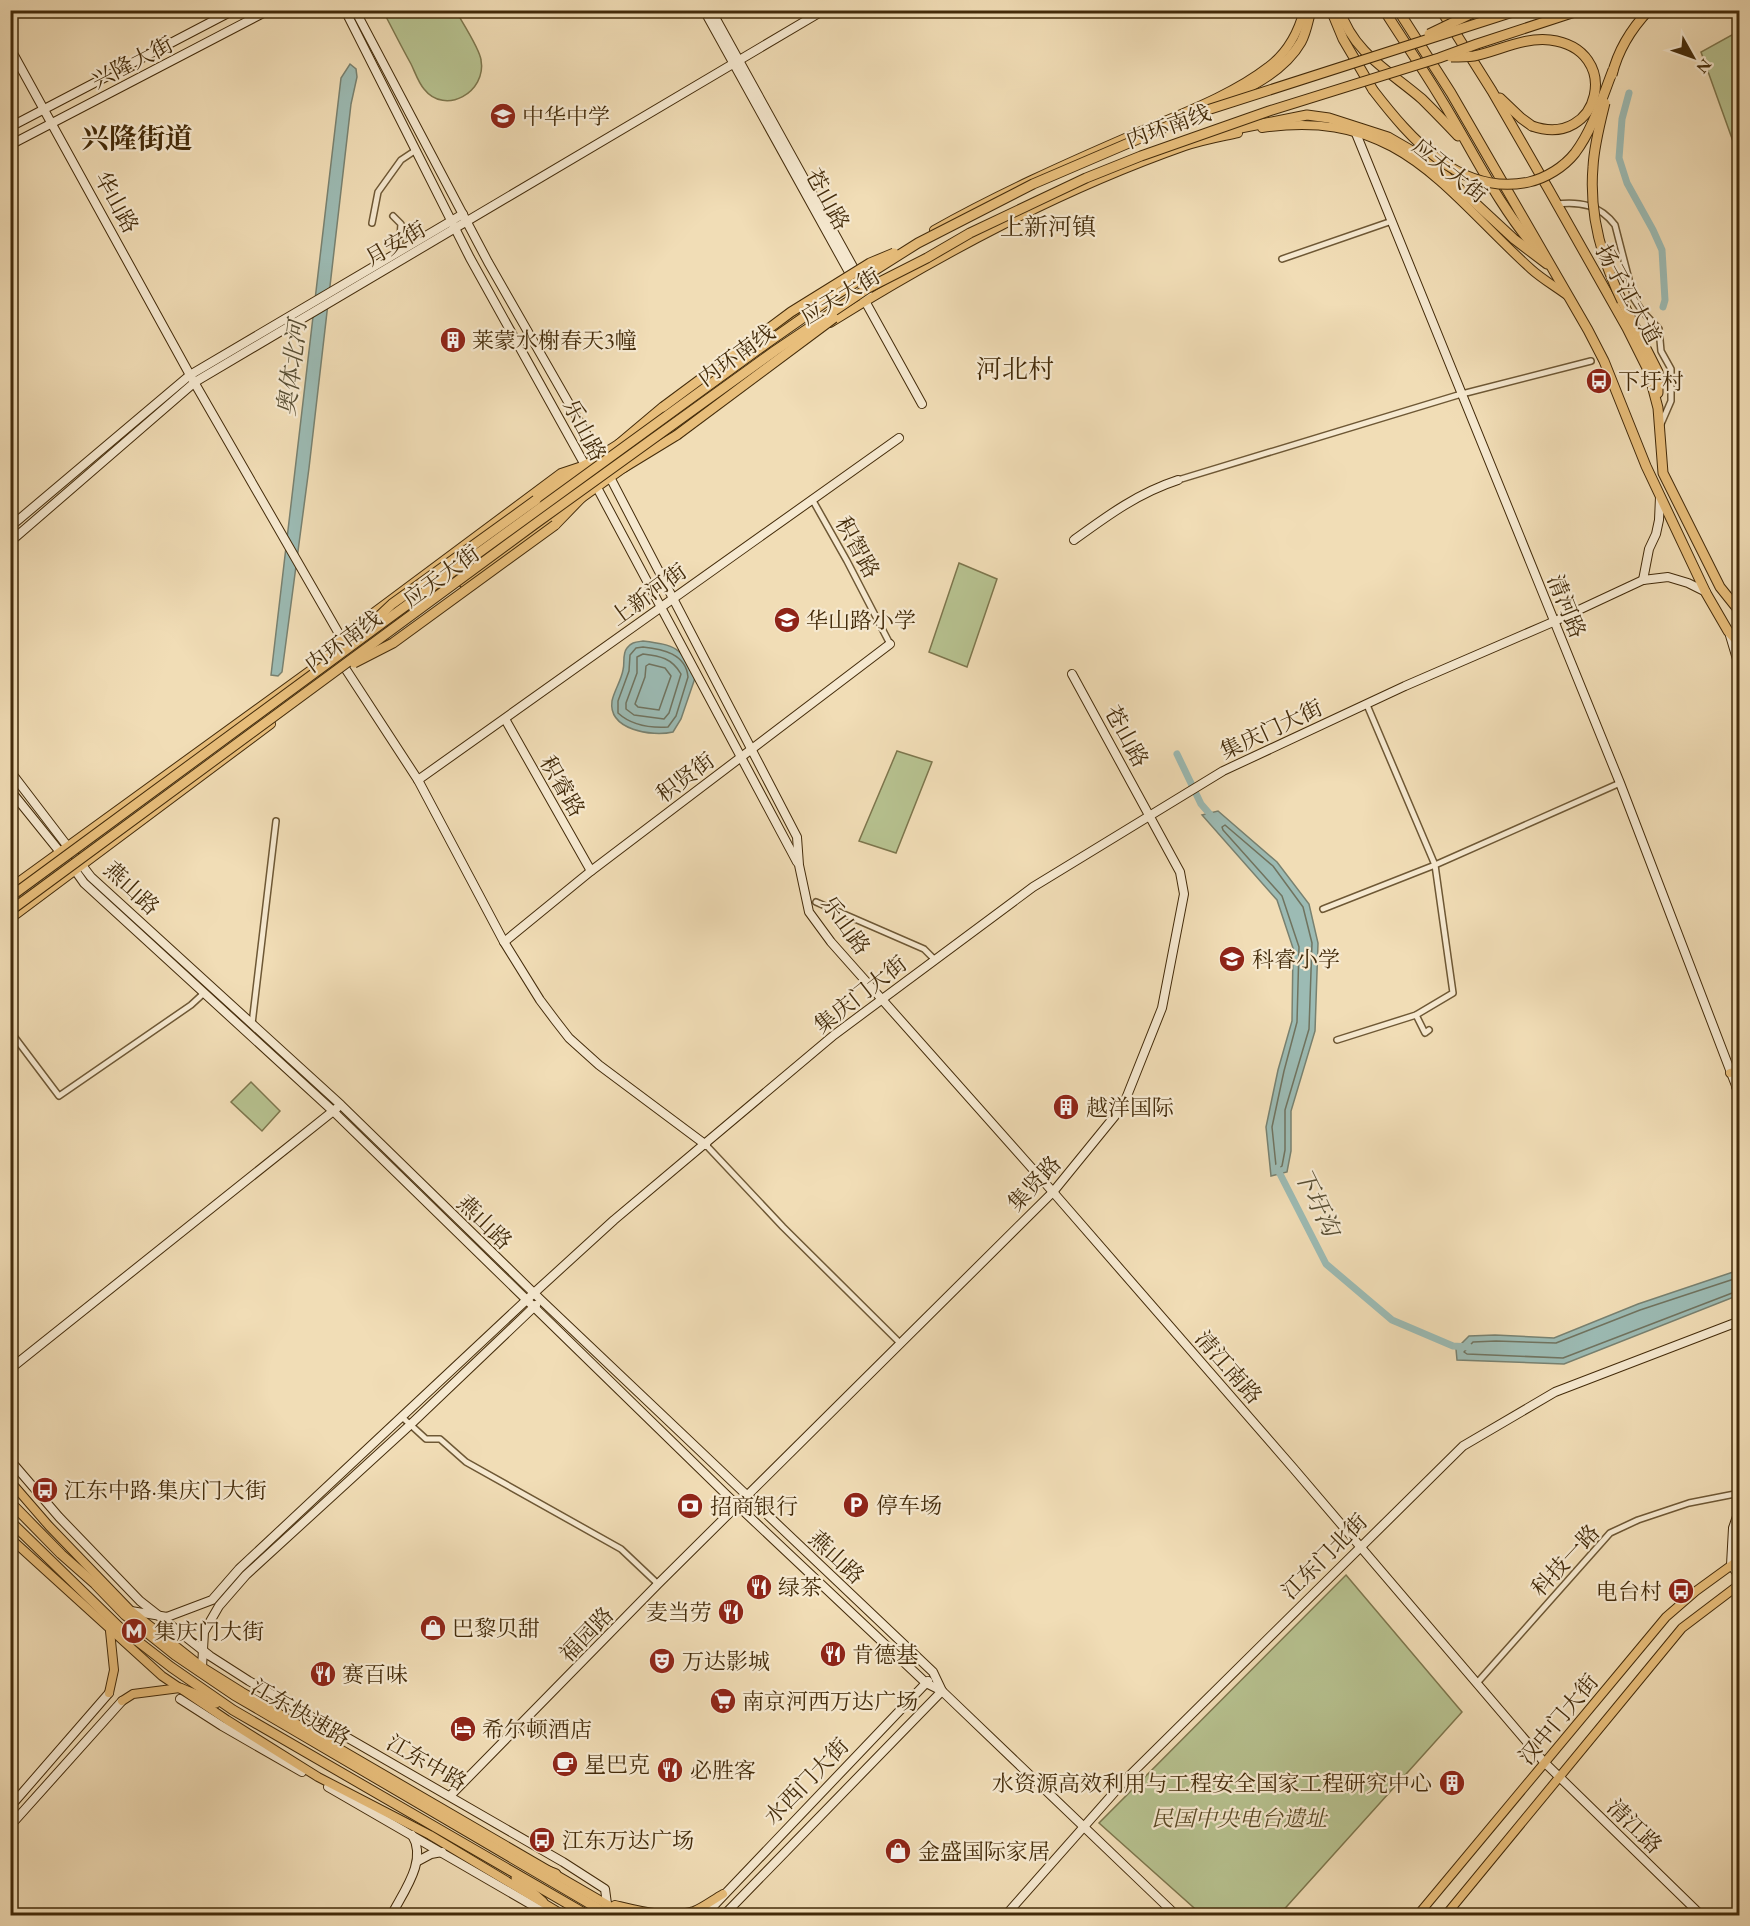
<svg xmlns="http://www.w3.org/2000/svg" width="1750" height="1926" font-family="'EB Garamond','Noto Serif SC',serif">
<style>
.green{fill:#b7c290;stroke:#7d764d;stroke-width:1.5}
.water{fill:#9cbbb4;stroke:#788170;stroke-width:1.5}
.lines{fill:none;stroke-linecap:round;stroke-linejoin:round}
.shore{stroke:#70735f;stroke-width:1.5}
.canal{stroke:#9cbbb4;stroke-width:7}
.street-casing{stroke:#6e5835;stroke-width:8}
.secondary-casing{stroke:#432b0a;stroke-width:10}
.primary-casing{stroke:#432b0a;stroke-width:10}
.highway-casing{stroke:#432b0a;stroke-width:11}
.street{stroke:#f6e9d0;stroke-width:5}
.secondary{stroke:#f6e9d0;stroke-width:8}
.primary{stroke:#e8be7b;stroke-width:8}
.highway{stroke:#e8be7b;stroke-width:9}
.highway-bridge-casing{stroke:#432b0a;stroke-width:11;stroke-linecap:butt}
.highway-bridge{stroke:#e8be7b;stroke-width:9}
.labels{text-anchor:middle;stroke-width:4.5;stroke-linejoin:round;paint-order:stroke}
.street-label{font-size:22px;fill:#432b0a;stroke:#f6e9d0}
.poi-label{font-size:22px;fill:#432b0a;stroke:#f6e9d0;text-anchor:start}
.park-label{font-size:22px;font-style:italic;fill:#5a4925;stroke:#f6e9d0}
.neighbourhood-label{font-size:24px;fill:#432b0a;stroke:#f6e9d0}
.water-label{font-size:24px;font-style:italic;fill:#594f34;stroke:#f6e9d0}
.quarter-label{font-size:26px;fill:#432b0a;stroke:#f6e9d0}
.district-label{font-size:28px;font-weight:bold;fill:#432b0a;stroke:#f6e9d0}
</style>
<rect width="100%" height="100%" fill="#f1ddb6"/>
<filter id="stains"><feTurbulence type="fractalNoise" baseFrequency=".00333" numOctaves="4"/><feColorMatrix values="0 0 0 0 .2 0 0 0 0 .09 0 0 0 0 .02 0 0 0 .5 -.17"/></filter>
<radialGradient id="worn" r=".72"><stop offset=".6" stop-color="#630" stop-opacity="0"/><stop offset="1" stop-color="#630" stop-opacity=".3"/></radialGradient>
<g class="green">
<path d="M 383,11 L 456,11 C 462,22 480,49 481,60 C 487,92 445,116 424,89 C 418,82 415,72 411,64 C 401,46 392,28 383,11 Z"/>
<polygon points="1739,31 1739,158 1701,52"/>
<polygon points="959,563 997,579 967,667 929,652"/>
<polygon points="897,751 932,762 896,853 859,841"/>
<polygon points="251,1082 280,1111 262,1131 231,1102"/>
<polygon points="1346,1575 1462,1712 1279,1915 1202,1915 1099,1823"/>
</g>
<g class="water">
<polygon points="350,64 356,69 357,77 351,104 309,468 282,672 278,676 271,675 341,78"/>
<path d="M 643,641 C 675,645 682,647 695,678 L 681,719 L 673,732 C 652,737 608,730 612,701 C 614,691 621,681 623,670 C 625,663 622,654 627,648 C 631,642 637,642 643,641 Z"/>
<polygon points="1218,811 1277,862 1309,904 1318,943 1315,1031 1291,1111 1291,1151 1287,1172 1271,1176 1266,1127 1278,1070 1292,1021 1293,948 1277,900 1202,815"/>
<polygon points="1739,1270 1739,1295 1564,1364 1457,1360 1456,1349 1469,1336 1495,1335 1554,1338 1638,1304"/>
</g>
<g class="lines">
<g class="shore">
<path d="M 643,647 C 663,649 686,654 688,677 L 676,716 L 668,727 C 651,728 631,725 618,713 L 618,701 L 629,671 L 630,655 L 636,648 Z"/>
<path d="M 643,654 C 660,656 672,658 681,674 L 669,713 L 664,719 L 634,715 L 626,709 L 626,703 L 637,673 L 637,657 Z"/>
<polygon points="649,664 665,668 671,676 659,710 638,707 635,704 645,677 646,666"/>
<polygon points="1225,825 1273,866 1303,907 1312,943 1309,1029 1285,1110 1285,1150 1282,1166 1279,1168 1276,1166 1272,1127 1284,1071 1297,1022 1299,947 1282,896 1223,830 1222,827"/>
<polyline points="1740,1277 1640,1310 1556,1343 1496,1341 1473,1342 1464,1352 1467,1354 1563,1358 1740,1290"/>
</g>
<g class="canal">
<polyline points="1629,93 1622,119 1619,158 1627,183 1653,230 1662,250 1665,300 1663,307"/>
<polyline points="1177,754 1201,804 1215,820"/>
<polyline points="1277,1168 1326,1264 1392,1320 1453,1346 1469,1347"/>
</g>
<g class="street-casing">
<g id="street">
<path d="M 1556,204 C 1580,201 1600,205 1615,225 L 1634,299 L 1642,311 L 1659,329 L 1661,351 L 1671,369 L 1671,401 L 1661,424"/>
<polyline points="393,216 401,224 399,251"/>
<polyline points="372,223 378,192 401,160 416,150"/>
<polyline points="1282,259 1392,221"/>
<polyline points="1178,480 1458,395 1591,361"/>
<polyline points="812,499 847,561 890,644"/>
<polyline points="816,902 924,949 934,959"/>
<polyline points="1323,909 1435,865 1620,783"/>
<polyline points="1416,1015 1425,1033 1429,1030"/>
<polyline points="252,1024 276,821"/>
<polyline points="10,1031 59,1096 191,1005 204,993"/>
<polyline points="1337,1040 1416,1015 1453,993 1435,865 1367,705"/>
<polyline points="706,1145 783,1227 900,1343"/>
<polyline points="402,1417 426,1439 440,1439 466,1462 621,1549 658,1584"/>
<polyline points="1477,1683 1610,1533 1638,1520 1689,1503 1740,1493"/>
</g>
</g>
<g class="secondary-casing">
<g id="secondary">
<polyline points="345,10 470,258 585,465 797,862"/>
<polyline points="355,10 488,262 599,456 797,837 799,865 809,912 831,942 1053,1192 1294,1469 1544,1762 1702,1916"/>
<polyline points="704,10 922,404"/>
<polyline points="711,10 868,294"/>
<polyline points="10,48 190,375 342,639"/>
<polyline points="10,127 234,10"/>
<polyline points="1355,131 1620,783 1740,1096"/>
<polyline points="10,145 269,10"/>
<polyline points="10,527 190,375 463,214"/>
<path d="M 1074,540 C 1107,516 1138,493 1178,480"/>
<polyline points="10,542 195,382 824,10"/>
<polyline points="1643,580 1649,549 1656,534 1659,520 1660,497"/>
<polyline points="1729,632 1740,669"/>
<polyline points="345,668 418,780 504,942 540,1000 555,1020 569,1038 599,1065 706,1145"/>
<polyline points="505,719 591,871"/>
<polyline points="10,771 91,877 341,1105 541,1300 933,1672 942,1691"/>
<polyline points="418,780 899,438"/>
<polyline points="10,790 64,857"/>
<polyline points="72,866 84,883 333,1111 738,1506 926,1683 942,1691 1177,1916"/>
<polyline points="504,942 591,871 890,644"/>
<polyline points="10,1369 337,1108"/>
<polyline points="10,1460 59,1517 140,1601 210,1656 249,1681 563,1862 605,1889 607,1904"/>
<polyline points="1740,1508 1733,1528 1731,1565 1740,1577"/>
<polyline points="131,1611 167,1617 212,1600 239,1569 534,1293 614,1220 834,1035 1033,887 1223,771 1405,686 1553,622 1643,580 1668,577 1688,583 1706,592"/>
<polyline points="202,1667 204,1632 219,1606 246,1575 410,1425 536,1305"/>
<polyline points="180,1699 222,1726 302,1772"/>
<polyline points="328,1787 551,1916"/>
<polyline points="450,1796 658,1584 1053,1192 1123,1106 1162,1008 1184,894 1180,872 1072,674"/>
<polyline points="10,1807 109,1693"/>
<polyline points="10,1826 122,1701"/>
<polyline points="418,1861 431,1854 442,1852"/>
<path d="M 391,1916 C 403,1892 428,1861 412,1835"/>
<polyline points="704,1916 928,1681"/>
<polyline points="723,1916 942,1691"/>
<polyline points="1005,1916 1127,1778 1463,1446 1555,1392 1740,1321"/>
</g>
</g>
<g class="primary-casing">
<g id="primary">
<path d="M 1262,128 C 1398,108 1443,189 1531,269 C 1542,279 1556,287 1568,296"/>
<path d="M 934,230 C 998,194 1065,164 1132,135 C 1175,116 1231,96 1268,67 C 1287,53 1298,33 1304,10"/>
<path d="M 830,323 C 943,253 1060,190 1185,146 C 1202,140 1220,137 1238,133"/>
<polyline points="709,379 833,291"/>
<polyline points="463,583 628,465"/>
<polyline points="10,888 319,664 342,639 365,619 561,473 585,465 623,441"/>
<polyline points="10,919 271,724"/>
<polyline points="1730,1073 1740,1070"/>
<polyline points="1736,1087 1740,1086"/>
<polyline points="10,1481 49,1526 131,1611 202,1667 242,1692 627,1916"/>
<polyline points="10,1538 162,1676 227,1720 318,1777 430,1835 565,1916"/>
<polyline points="109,1693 114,1670 110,1631"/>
<polyline points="122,1701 133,1694 180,1688"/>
<path d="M 615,1905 C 640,1911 669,1919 694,1911 C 704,1907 714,1899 723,1894"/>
<polyline points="1417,1916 1666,1617 1696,1591 1740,1559"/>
<polyline points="1445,1916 1682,1628 1740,1584"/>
</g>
</g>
<g class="highway-casing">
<g id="highway">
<polyline points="1331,10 1343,39 1373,90"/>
<path d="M 1340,10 C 1353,53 1391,72 1422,99 C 1434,111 1446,123 1458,136"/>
<path d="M 1384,10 C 1403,40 1423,69 1441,99 C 1472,149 1497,204 1536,249"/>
<polyline points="1398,10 1451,93 1588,330 1604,361 1646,466 1706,593 1728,631 1740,644"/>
<polyline points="1441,10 1492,91 1549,190 1627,328 1648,370 1658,408 1663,473 1720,587 1740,612"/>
<polyline points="1500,98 1521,118 1532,126"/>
<path d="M 1217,104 C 1247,89 1284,72 1301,42 C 1306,33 1308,21 1311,10"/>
<polyline points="1215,133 1307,115 1329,118 1388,137 1419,155 1446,176 1514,239 1547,264"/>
<polyline points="1622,301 1658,372 1658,393"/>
<polyline points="619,444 663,407"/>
<polyline points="623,468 677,435"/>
<polyline points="536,500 585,465"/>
<polyline points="555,525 585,494"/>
<polyline points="10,1502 61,1554 95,1584 125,1615 175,1655 234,1695 604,1912"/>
<polyline points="10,1521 118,1626 171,1667 233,1710 589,1916"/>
<polyline points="180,1688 216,1703"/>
<polyline points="530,1864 556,1874"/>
<polyline points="516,1878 543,1902"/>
</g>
</g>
<use href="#street" class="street"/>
<use href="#secondary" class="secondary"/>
<use href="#primary" class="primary"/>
<use href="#highway" class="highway"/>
<g class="highway-bridge-casing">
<g id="highway-bridge">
<polyline points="1429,34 1479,10"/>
<path d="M 1451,57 C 1458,57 1466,57 1474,56 C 1499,51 1523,37 1550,40 C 1624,49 1600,150 1532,126"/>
<path d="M 1612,75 C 1618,50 1631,29 1649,10"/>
<path d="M 1373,90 C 1410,138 1460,197 1529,182 C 1546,178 1564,167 1575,153 C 1593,129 1602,98 1613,70"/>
<path d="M 1605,103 C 1600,123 1594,146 1593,167 C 1589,213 1602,260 1622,301"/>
<polyline points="663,407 791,312 870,263 894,253"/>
<polyline points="677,435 834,318"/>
<polyline points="359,635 392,604 536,500"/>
<polyline points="354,663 393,643 555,525"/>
<polyline points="10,897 396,613 767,343 834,296 918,243 1033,184 1201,112 1519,10"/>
<polyline points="10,911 535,524 776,350 868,288 927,258 970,233 1086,178 1141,156 1269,111 1439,58 1477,44 1581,10"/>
</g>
</g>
<use href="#highway-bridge" class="highway-bridge"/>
</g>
<defs>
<g id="school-disc" transform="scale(1.35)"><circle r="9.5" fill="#8f2418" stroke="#f6e9d0"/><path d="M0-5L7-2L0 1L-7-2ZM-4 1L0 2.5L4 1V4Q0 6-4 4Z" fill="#fff"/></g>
<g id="building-disc" transform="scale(1.35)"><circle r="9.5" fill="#8f2418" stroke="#f6e9d0"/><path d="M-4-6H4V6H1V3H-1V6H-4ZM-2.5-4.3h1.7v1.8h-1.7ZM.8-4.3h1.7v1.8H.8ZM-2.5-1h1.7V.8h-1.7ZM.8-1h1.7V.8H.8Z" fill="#fff"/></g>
<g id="bus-disc" transform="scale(1.35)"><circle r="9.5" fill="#8f2418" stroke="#f6e9d0"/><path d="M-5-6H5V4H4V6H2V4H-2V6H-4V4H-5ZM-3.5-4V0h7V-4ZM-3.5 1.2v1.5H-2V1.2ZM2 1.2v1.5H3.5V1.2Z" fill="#fff"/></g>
<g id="parking-disc" transform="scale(1.35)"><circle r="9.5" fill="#8f2418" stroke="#f6e9d0"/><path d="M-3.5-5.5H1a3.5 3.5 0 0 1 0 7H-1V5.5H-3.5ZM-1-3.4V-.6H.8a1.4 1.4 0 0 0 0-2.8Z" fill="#fff"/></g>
<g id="bank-disc" transform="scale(1.35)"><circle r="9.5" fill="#8f2418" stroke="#f6e9d0"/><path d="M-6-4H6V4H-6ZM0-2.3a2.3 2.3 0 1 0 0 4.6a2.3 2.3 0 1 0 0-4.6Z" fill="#fff"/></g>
<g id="restaurant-disc" transform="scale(1.35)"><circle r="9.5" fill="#8f2418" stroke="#f6e9d0"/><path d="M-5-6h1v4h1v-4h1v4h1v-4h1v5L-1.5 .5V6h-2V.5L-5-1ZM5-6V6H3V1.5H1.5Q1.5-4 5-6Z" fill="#fff"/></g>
<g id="shop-disc" transform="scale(1.35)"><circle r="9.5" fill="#8f2418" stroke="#f6e9d0"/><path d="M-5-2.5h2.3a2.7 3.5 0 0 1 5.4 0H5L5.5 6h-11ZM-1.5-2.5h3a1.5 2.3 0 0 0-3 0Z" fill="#fff"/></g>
<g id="metro-disc" transform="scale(1.35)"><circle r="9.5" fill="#8f2418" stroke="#f6e9d0"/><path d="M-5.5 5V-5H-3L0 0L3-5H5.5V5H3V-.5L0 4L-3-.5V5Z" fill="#fff"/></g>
<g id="theatre-disc" transform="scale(1.35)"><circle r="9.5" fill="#8f2418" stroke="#f6e9d0"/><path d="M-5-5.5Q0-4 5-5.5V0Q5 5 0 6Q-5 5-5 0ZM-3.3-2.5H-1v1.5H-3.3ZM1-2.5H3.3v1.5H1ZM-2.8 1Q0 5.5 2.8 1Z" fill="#fff"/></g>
<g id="supermarket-disc" transform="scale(1.35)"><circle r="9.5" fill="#8f2418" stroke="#f6e9d0"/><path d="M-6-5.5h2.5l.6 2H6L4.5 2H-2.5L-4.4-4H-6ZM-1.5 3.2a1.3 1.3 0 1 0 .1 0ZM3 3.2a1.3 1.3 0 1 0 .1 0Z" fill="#fff"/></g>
<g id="hotel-disc" transform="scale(1.35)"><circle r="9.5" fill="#8f2418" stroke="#f6e9d0"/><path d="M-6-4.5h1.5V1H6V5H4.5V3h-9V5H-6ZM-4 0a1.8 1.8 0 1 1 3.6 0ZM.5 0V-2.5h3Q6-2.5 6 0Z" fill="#fff"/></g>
<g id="cafe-disc" transform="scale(1.35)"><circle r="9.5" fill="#8f2418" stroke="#f6e9d0"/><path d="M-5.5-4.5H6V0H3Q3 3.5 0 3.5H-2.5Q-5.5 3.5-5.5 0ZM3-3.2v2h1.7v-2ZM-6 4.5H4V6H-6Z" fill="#fff"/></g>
</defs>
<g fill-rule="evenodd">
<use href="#school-disc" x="503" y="116"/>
<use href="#building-disc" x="453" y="340"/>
<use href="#bus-disc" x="1599" y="381"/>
<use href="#school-disc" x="787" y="620"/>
<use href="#school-disc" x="1232" y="959"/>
<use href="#building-disc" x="1066" y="1107"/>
<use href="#bus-disc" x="45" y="1490"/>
<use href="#parking-disc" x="856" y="1505"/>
<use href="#bank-disc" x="690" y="1506"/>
<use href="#restaurant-disc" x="759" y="1587"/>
<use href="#bus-disc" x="1681" y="1591"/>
<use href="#restaurant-disc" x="731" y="1612"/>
<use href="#shop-disc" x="433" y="1628"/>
<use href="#metro-disc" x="134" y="1631"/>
<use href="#restaurant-disc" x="833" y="1654"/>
<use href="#theatre-disc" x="662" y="1661"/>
<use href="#restaurant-disc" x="323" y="1674"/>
<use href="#supermarket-disc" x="723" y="1701"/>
<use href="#hotel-disc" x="463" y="1729"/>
<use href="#cafe-disc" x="565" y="1764"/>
<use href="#restaurant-disc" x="670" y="1770"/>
<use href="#building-disc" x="1452" y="1783"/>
<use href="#bus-disc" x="542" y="1840"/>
<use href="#shop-disc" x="898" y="1851"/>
</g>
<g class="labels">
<g class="street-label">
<text transform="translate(132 62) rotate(-27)" y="8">兴隆大街</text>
<text transform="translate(1168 126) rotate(-20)" y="8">内环南线</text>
<text transform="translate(1450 170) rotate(39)" y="8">应天大街</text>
<text transform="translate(828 199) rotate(61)" y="8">苍山路</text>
<text transform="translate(117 202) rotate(61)" y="8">华山路</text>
<text transform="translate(395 243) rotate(-30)" y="8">月安街</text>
<text transform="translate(1629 294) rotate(61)" y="8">扬子江大道</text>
<text transform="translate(840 296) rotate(-31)" y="8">应天大街</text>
<text transform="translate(736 355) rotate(-36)" y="8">内环南线</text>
<text transform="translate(585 430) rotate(62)" y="8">乐山路</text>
<text transform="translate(858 547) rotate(61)" y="8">积智路</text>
<text transform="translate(441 576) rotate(-36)" y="8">应天大街</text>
<text transform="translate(648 594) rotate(-36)" y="8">上新河街</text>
<text transform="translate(1567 606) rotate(68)" y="8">清河路</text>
<text transform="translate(343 641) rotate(-36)" y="8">内环南线</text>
<text transform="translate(1271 729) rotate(-25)" y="8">集庆门大街</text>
<text transform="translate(1127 736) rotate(61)" y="8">苍山路</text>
<text transform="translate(685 777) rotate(-37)" y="8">积贤街</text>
<text transform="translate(563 786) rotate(60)" y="8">积睿路</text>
<text transform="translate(132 888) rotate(43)" y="8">燕山路</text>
<text transform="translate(846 925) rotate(54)" y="8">乐山路</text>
<text transform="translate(860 994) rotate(-38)" y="8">集庆门大街</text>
<text transform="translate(1034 1183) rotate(-47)" y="8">集贤路</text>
<text transform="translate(485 1222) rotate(44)" y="8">燕山路</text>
<text transform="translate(1229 1367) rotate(49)" y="8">清江南路</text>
<text transform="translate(1324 1556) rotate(-45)" y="8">江东门北街</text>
<text transform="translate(837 1557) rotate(43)" y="8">燕山路</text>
<text transform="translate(1565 1560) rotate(-47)" y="8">科技一路</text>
<text transform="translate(586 1634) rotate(-46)" y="8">福园路</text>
<text transform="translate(301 1712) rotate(30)" y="8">江东快速路</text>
<text transform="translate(1558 1719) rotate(-50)" y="8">汉中门大街</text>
<text transform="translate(427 1762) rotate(30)" y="8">江东中路</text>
<text transform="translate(806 1781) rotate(-46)" y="8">水西门大街</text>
<text transform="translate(1635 1826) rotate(44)" y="8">清江路</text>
</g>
<g class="poi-label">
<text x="522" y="124">中华中学</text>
<text x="472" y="348">莱蒙水榭春天3幢</text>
<text x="1618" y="389">下圩村</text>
<text x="806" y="628">华山路小学</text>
<text x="1252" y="967">科睿小学</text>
<text x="1086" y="1115">越洋国际</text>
<text x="64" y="1498">江东中路·集庆门大街</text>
<text x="876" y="1513">停车场</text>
<text x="710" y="1514">招商银行</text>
<text x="778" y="1595">绿茶</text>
<text x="1662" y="1599" text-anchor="end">电台村</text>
<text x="712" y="1620" text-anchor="end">麦当劳</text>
<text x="452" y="1636">巴黎贝甜</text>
<text x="154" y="1639">集庆门大街</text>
<text x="852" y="1662">肯德基</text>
<text x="682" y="1669">万达影城</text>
<text x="342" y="1682">赛百味</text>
<text x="742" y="1709">南京河西万达广场</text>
<text x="482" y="1737">希尔顿酒店</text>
<text x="584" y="1772">星巴克</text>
<text x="690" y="1778">必胜客</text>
<text x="1432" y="1791" text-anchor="end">水资源高效利用与工程安全国家工程研究中心</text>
<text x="562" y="1848">江东万达广场</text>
<text x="918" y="1859">金盛国际家居</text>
</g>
<g class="park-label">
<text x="1239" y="1826">民国中央电台遗址</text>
</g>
<g class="neighbourhood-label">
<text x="1048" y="235">上新河镇</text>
</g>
<g class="water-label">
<text transform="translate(292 368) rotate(-83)" y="8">奥体北河</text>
<text transform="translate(1317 1202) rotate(64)" y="8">下圩沟</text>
</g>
<g class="quarter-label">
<text x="1015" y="378">河北村</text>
</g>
<g class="district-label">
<text x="137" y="148">兴隆街道</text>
</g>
</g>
<rect width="1750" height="1926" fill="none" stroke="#f1ddb6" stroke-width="36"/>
<rect x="12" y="12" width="1726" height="1902" fill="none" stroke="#432b0a" stroke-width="3"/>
<rect x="18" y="18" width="1714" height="1890" fill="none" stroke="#432b0a" stroke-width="1.5"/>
<g transform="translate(1693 57) rotate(130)" stroke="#f6e9d0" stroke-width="4.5" paint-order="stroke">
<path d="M0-4.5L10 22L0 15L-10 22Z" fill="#432b0a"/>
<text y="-9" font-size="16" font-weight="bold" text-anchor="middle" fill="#432b0a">N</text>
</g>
<rect width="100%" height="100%" filter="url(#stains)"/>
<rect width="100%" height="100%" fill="url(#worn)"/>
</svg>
